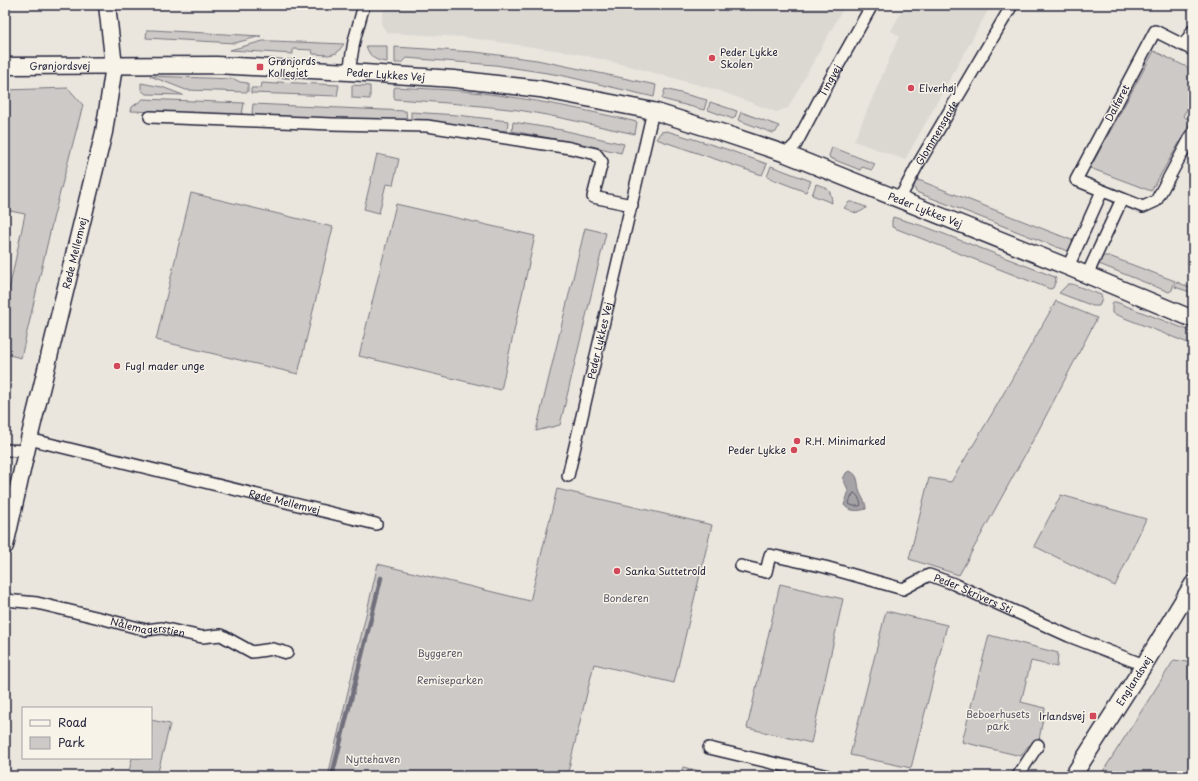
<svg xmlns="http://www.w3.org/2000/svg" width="1198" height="781" font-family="'Playpen Sans',sans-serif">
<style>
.built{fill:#dbd8d2}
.green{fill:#cdc9c6;stroke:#787680}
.water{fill:#a6a3a6;stroke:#716f7b}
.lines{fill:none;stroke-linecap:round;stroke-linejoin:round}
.shore{stroke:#575666;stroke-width:1}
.stream{stroke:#716f7b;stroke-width:4.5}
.street-casing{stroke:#22223b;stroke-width:14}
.secondary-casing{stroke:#22223b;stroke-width:19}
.street{stroke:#f7f3e8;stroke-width:11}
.secondary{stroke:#f7f3e8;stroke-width:16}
.poi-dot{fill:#d1495b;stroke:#f7f3e8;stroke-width:1.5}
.labels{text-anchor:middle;stroke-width:3;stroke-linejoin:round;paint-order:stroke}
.poi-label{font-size:10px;fill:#22223b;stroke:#f7f3e8;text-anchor:start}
.street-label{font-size:10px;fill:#22223b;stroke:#f7f3e8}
.park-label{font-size:10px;fill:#555465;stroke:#f7f3e8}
</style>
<rect width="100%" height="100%" fill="#eae6de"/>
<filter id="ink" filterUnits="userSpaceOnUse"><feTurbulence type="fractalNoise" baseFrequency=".025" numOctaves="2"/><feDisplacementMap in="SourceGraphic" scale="8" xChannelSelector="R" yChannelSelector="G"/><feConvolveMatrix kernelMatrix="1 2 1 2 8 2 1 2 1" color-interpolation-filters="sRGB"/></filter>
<g filter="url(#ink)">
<g class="built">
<polygon points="385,5 845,5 788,108 776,112 720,91 629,66 574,53 462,37 387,33 381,24"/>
<polygon points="905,5 991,5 905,160 854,141 899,36 891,31"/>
</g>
<g class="green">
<polygon points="147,30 152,30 261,36 235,43 146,38"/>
<polygon points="263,41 273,41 344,44 337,53 329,55 313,54 312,50 293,49 293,54 230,50"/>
<path d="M 366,46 L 387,46 L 387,62 C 375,61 370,57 366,46 Z"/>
<polygon points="395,47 475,52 537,60 656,85 654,97 560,75 495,65 406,58 401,63 395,63"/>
<polygon points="1154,51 1193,70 1193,98 1183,116 1192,121 1151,191 1090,168"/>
<polygon points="150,76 234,79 240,82 248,83 248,92 186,90"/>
<polygon points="277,82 339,85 337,96 251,93 251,88 261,88 262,83 277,84"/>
<polygon points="141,83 162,87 183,95 146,94 141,90"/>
<polygon points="352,85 370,86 370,99 352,98"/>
<path d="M 395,87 C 423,89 452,89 481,93 C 534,99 585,110 637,122 L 635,134 C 596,126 557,116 518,110 C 477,105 436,102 395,99 L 394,98 L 394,89 Z"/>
<polygon points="68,88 83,105 53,219 21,358 5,354 5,309 25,214 5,210 5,90"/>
<polygon points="665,89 707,100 704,110 662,99"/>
<polygon points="143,99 244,103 242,115 131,111 132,107"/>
<polygon points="710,102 737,111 735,117 733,119 708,110"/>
<polygon points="253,104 406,111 407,122 256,116 252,113"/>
<polygon points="411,112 457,115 508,121 507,131 456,125 411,121"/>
<polygon points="741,112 779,126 776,132 773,133 738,120"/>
<polygon points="513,122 562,130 624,144 621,153 587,145 512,131"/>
<polygon points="667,131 726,149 767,164 762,175 656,139 661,132"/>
<polygon points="832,147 875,164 872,170 862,167 860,170 830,158 829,156"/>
<polygon points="377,154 399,159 393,185 386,184 379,213 364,209"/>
<polygon points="771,166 811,181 806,192 767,177"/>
<polygon points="916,180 921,181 1074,241 1071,248 1067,251 916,192 914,187"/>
<path d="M 816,184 C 828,188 831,189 832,203 L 812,195 Z"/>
<polygon points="191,193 333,227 298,374 156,340"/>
<path d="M 849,202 L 852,202 L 866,207 L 866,208 C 856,216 854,212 844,208 Z"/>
<polygon points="396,204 535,236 501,390 359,356"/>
<polygon points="893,217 926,227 1055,277 1056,280 1053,288 1050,289 892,227 892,221"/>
<polygon points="585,228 606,233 560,425 536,431"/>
<polygon points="1100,256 1109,256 1175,281 1172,290 1169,292 1099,264"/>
<polygon points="1177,282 1193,289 1193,301 1191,300 1192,298 1188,297 1190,292 1175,287"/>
<polygon points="1068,284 1072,284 1101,295 1102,298 1099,306 1093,306 1059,293"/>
<polygon points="1056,301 1097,318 1038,431 959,575 909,559 929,478 951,482 993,412"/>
<polygon points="1113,302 1116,302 1193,332 1193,345 1112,313 1112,305"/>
<polygon points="557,489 712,525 674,683 594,664 567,776 328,776 378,564 530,601"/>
<polygon points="1061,495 1146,519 1115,586 1034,546"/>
<polygon points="780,584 843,599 811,743 747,728"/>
<polygon points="886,611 947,625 911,768 850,755"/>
<polygon points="989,635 1058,653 1057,667 1031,661 1021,702 1045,708 1038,745 1028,746 1021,756 962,742"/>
<polygon points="1174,660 1193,663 1193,776 1100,776"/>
<polygon points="151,720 170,724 157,776 128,776 132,758 151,758"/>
<polygon points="683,767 720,776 680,776"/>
</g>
<path class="water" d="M 849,471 C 860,474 857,485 860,493 C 863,499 866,503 866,509 C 859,511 849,512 844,505 C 849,491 850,493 843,479 L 846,473 Z"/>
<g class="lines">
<path class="shore" d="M 854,493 C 858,494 860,501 861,505 L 860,506 L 853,506 L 849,504 L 850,500 Z"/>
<polyline class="stream" points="332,776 381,578"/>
<g class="street-casing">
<g id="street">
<polyline points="1184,45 1193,30"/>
<polyline points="1193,50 1155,31 1076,180 1143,207 1156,201 1193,133"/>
<polyline points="349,72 354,41 364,5"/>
<polyline points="150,117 332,124 427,126 570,148 596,154 602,162 593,197 632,205"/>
<path id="s1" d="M 786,154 L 796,144 L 827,85 L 872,5"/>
<path id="s2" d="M 899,200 L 917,166 L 1012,5"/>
<polyline points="1068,267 1102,191"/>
<polyline points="1087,275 1122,199"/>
<path id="s3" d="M 29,439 L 376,524"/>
<polyline points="5,450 27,451"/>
<path id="s4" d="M 568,476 L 653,111"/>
<path id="s5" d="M 741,566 L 766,572 L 770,555 L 825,567 L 903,589 L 929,575 L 954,584 L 1069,636 L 1144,665"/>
<path id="s6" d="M 5,600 L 37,603 L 108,620 L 146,630 L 162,628 L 202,637 L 221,635 L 252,652 L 273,649 L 287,653"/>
<polyline points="709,748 828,776"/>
<polyline points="1018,776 1038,745"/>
</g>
</g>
<g class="secondary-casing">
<g id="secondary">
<path id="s7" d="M 5,66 L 216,65 L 349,72 L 454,79 L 540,89 L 653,111 L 720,132 L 786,154 L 1068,267 L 1193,319"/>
<path id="s8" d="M 5,546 L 29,439 L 104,132 L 114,66 L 107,5"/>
<path id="s9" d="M 1073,776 L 1144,665 L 1193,584"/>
</g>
</g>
<use href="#street" class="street"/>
<use href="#secondary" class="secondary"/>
</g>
</g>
<g class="poi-dot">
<circle cx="712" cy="58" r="4"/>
<rect x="256" y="63" width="8" height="8" rx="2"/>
<circle cx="911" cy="88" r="4"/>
<circle cx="117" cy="366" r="4"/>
<circle cx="797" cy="441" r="4"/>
<circle cx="794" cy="450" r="4"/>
<circle cx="617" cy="571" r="4"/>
<rect x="1089" y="712" width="8" height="8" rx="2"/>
</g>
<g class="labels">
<g class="poi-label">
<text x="720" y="56">Peder Lykke<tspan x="720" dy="12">Skolen</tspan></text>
<text x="268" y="65">Grønjords<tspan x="268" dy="12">Kollegiet</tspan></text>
<text x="919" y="92">Elverhøj</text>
<text x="125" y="370">Fugl mader unge</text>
<text x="805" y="445">R.H. Minimarked</text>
<text x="786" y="454" text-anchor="end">Peder Lykke</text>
<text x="625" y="575">Sanka Suttetrold</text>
<text x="1085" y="720" text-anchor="end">Irlandsvej</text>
</g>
<g class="street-label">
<text dy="4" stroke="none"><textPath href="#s7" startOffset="55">Grønjordsvej</textPath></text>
<text dy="4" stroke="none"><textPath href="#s7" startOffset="381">Peder Lykkes Vej</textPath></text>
<text dy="4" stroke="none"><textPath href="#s1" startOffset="86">Tingvej</textPath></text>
<text transform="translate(1117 103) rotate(-62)" y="4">Dalføret</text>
<text dy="4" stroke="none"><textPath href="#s2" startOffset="77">Glommensgade</textPath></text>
<text dy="4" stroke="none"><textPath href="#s7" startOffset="941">Peder Lykkes Vej</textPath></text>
<text dy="4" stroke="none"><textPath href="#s8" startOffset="301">Røde Mellemvej</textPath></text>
<text dy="4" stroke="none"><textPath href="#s4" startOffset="139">Peder Lykkes Vej</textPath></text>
<text dy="4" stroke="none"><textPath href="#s3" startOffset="263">Røde Mellemvej</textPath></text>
<text dy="4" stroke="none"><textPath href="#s5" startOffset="258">Peder Skrivers Sti</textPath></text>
<text dy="4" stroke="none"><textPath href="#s6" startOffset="146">Nålemagerstien</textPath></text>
<text dy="4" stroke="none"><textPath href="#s9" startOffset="113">Englandsvej</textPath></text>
</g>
<g class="park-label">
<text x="626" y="602">Bonderen</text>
<text x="440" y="657">Byggeren</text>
<text x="450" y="684">Remiseparken</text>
<text x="998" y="718">Beboerhusets<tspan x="998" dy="12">park</tspan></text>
<text x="373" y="763">Nyttehaven</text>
</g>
</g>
<rect width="1198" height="781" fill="none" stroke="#f7f3e8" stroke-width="20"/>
<rect x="10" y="10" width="1178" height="761" fill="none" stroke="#22223b" stroke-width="1.5" filter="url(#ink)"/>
<rect x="22" y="707" width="130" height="52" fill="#f7f3e8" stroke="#a29fa3"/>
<rect x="30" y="720" width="20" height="6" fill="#f7f3e8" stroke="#a29fa3"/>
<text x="58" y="727" font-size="12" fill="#22223b">Road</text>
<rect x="30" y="737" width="20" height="12" fill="#cdc9c6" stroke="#a29fa3"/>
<text x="58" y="747" font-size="12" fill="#22223b">Park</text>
</svg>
